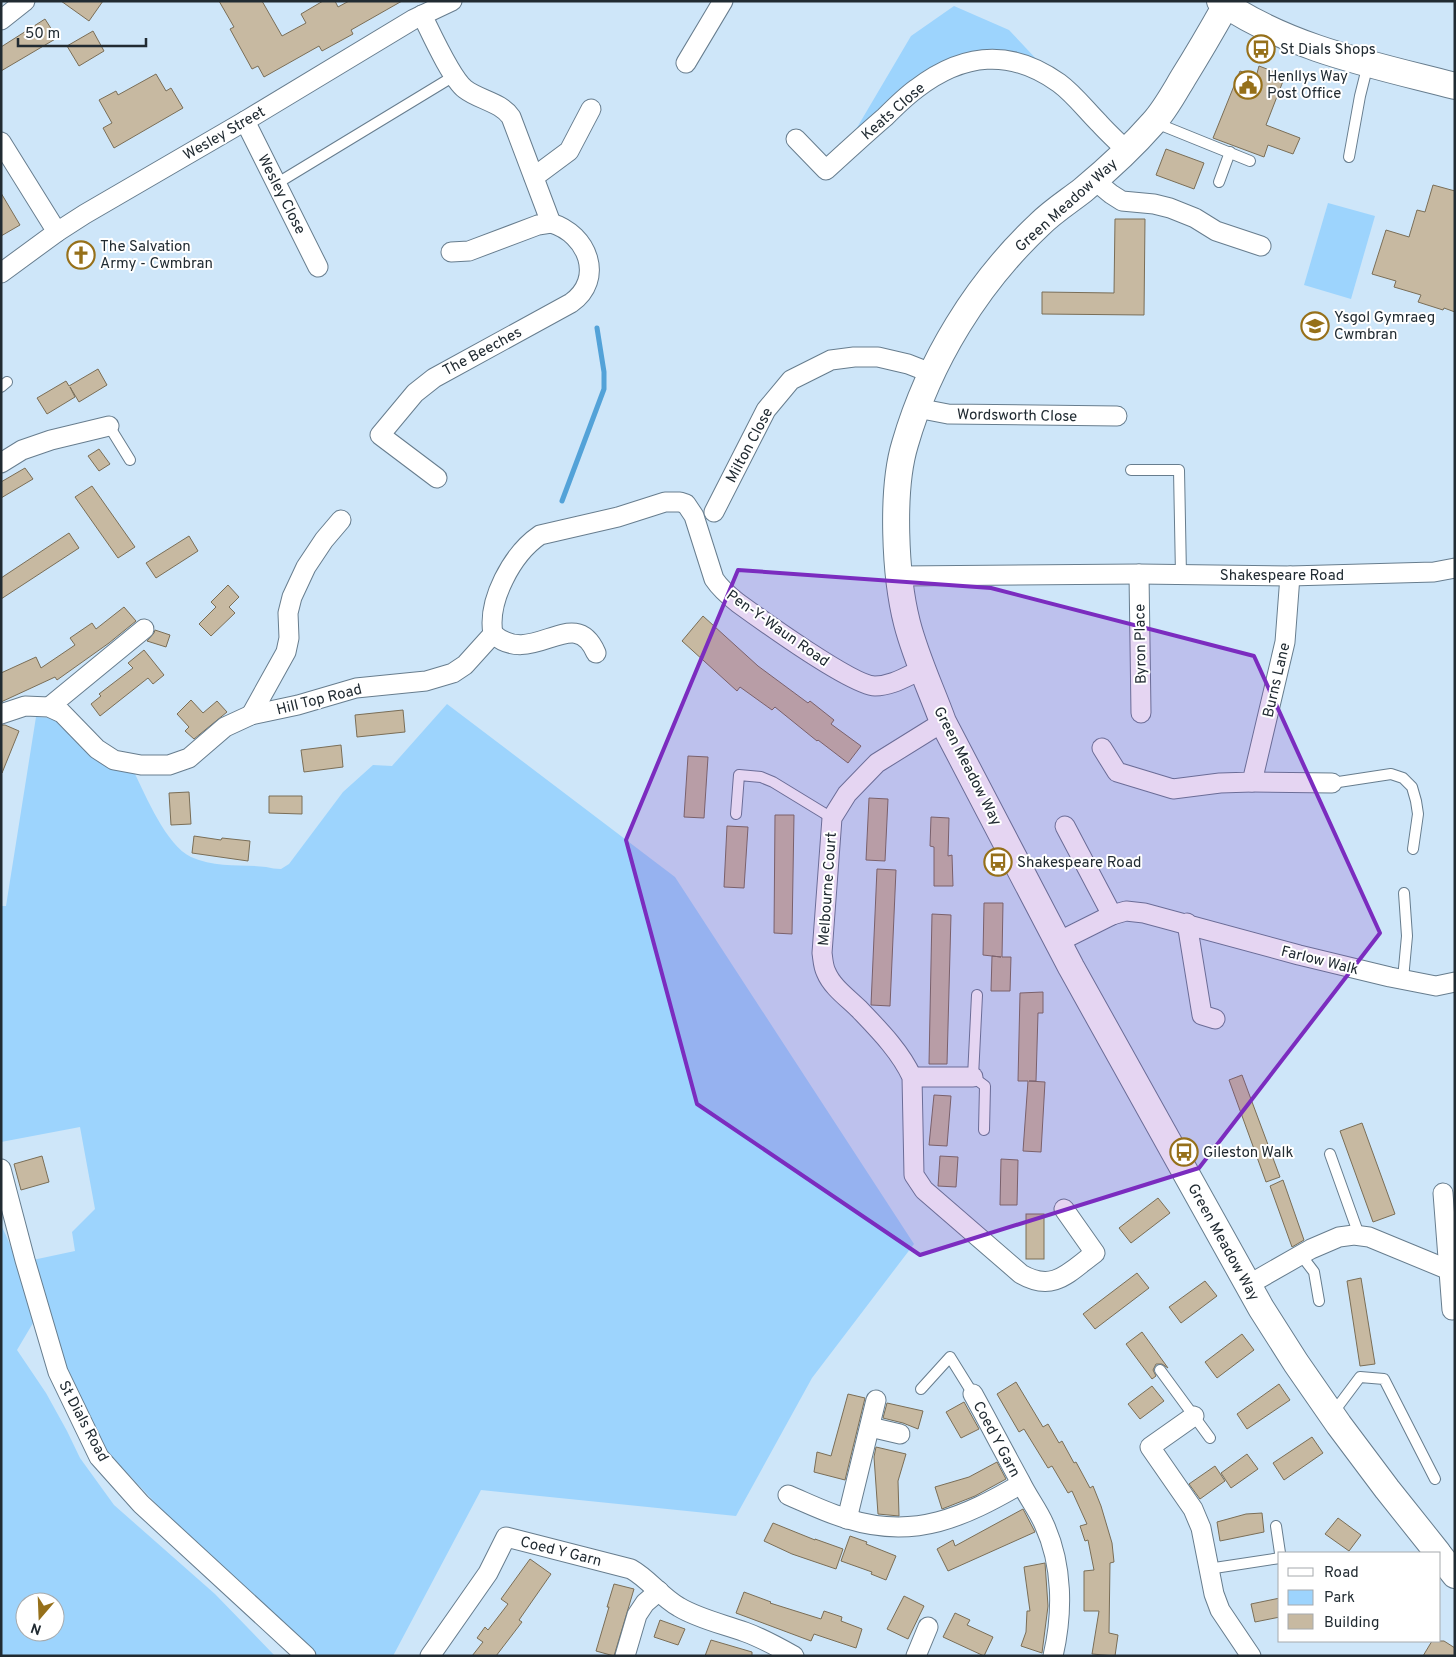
<svg xmlns="http://www.w3.org/2000/svg" width="1456" height="1657" font-family="Overpass,sans-serif">
<style>
.green{fill:#9dd4fd;fill-rule:evenodd}
.lines{fill:none;stroke-linecap:round;stroke-linejoin:round}
.stream{stroke:#53a2d8;stroke-width:5}
.building{fill:#c7b9a1;stroke:#7a6e57}
.lane-casing{stroke:#677d8e;stroke-width:12}
.street-casing{stroke:#677d8e;stroke-width:21}
.secondary-casing{stroke:#677d8e;stroke-width:28}
.lane{stroke:#fff;stroke-width:10}
.street{stroke:#fff;stroke-width:19}
.secondary{stroke:#fff;stroke-width:26}
.marked{fill:#7b2cbf;fill-opacity:0.2;stroke:#7b2cbf;stroke-width:4;stroke-linejoin:round}
.labels{text-anchor:middle;stroke-width:4;stroke-linejoin:round;paint-order:stroke}
.poi-label{font-size:15px;fill:#212b32;stroke:#fff;text-anchor:start}
.street-label{font-size:15px;fill:#212b32;stroke:#fff}
</style>
<rect width="100%" height="100%" fill="#cee6f9"/>
<g class="green">
<polygon points="954,6 1009,30 1041,64 1014,57 907,85 855,131 911,36"/>
<polygon points="1328,203 1375,216 1351,299 1304,285"/>
<path d="M 447,704 L 675,877 L 914,1244 L 812,1378 L 736,1516 L 481,1490 L 393,1656 L 314,1656 L 180,1529 L 97,1441 L 77,1401 L 28,1261 L 75,1251 L 72,1232 L 95,1209 L 80,1127 L 1,1142 L 1,906 L 6,906 L 36,717 L 56,718 L 94,757 L 115,770 L 134,772 C 146,796 166,845 191,857 C 215,868 241,864 266,867 C 271,868 276,869 281,869 L 289,864 L 343,792 L 373,765 L 392,766 Z"/>
<path d="M 1,1225 C 17,1256 25,1289 33,1323 L 17,1350 L 46,1393 L 67,1431 L 80,1458 L 114,1505 L 215,1594 L 275,1656 L 1,1656 ZM 25,1602 L 55,1602 L 55,1632 L 25,1632 Z"/>
</g>
<g class="lines">
<polyline class="stream" points="562,501 604,389 604,372 597,328"/>
</g>
<g class="building">
<polygon points="61,1 103,1 89,21"/>
<polygon points="219,1 262,1 282,36 306,23 301,14 323,1 335,1 338,7 349,1 402,1 351,30 353,34 322,51 319,46 264,77 258,66 252,69 230,29 234,27"/>
<polygon points="45,19 57,38 1,71 1,47"/>
<polygon points="93,31 104,51 79,66 67,46"/>
<polygon points="1259,66 1285,76 1266,125 1300,138 1293,154 1268,145 1264,157 1213,138 1240,71 1256,77"/>
<polygon points="156,74 166,91 171,88 183,108 114,148 103,128 112,123 99,100 116,91 118,95"/>
<polygon points="1166,149 1204,163 1194,189 1156,175"/>
<polygon points="1433,185 1455,191 1455,312 1444,308 1443,310 1418,302 1421,295 1394,287 1396,281 1372,274 1386,230 1409,237 1417,210 1425,212"/>
<polygon points="1,193 20,225 1,236"/>
<polygon points="1115,219 1145,219 1144,315 1042,314 1042,292 1114,293"/>
<polygon points="98,369 107,385 79,402 70,387 75,397 47,414 37,398 66,381 69,386"/>
<polygon points="99,449 110,464 99,471 88,456"/>
<polygon points="25,468 33,479 1,498 1,482"/>
<polygon points="92,486 135,547 118,558 75,497"/>
<polygon points="69,533 79,548 1,599 1,578"/>
<polygon points="189,536 198,551 156,578 146,563"/>
<polygon points="228,585 239,597 229,607 235,613 211,636 199,624 216,607 211,602"/>
<polygon points="124,607 136,621 109,643 57,680 55,677 1,702 1,673 36,657 41,668 75,645 70,638 92,623 96,629"/>
<polygon points="703,616 758,666 808,703 810,701 834,720 831,724 861,746 848,763 818,740 817,741 775,707 772,710 740,687 737,691 682,641"/>
<polygon points="155,630 170,635 166,647 147,641 154,633"/>
<polygon points="144,650 164,675 153,684 148,678 100,716 91,704 101,696 99,694 133,668 128,663"/>
<polygon points="191,700 203,713 217,701 227,712 194,739 185,731 189,727 177,714"/>
<polygon points="403,710 405,732 357,737 355,715"/>
<polygon points="1,725 5,725 19,731 2,773"/>
<polygon points="341,745 343,767 304,772 301,750"/>
<polygon points="688,756 708,757 704,818 684,817"/>
<polygon points="189,792 191,824 171,825 169,793"/>
<polygon points="269,796 302,796 302,814 269,813"/>
<polygon points="869,798 888,799 885,861 866,860"/>
<polygon points="775,815 794,815 792,934 774,933"/>
<polygon points="931,817 949,818 948,856 952,855 953,886 934,886 934,847 930,846"/>
<polygon points="727,826 748,827 744,888 724,887"/>
<polygon points="194,836 221,840 222,838 250,841 248,861 192,853"/>
<polygon points="877,869 896,870 890,1006 871,1005"/>
<polygon points="984,903 1003,903 1002,957 1011,957 1010,991 991,991 992,956 1001,957 983,955"/>
<polygon points="932,914 951,915 947,1064 929,1064"/>
<polygon points="1043,992 1043,1013 1038,1013 1036,1081 1029,1081 1045,1082 1041,1152 1023,1151 1028,1081 1018,1081 1020,993"/>
<polygon points="1242,1075 1280,1177 1266,1182 1229,1080"/>
<polygon points="934,1095 951,1096 947,1146 929,1145"/>
<polygon points="1362,1123 1395,1214 1373,1222 1340,1131"/>
<polygon points="42,1156 49,1182 21,1190 14,1164"/>
<polygon points="940,1156 958,1157 956,1187 938,1186"/>
<polygon points="1001,1159 1018,1160 1017,1205 1000,1205"/>
<polygon points="1283,1180 1304,1240 1292,1247 1270,1186"/>
<polygon points="1158,1198 1170,1213 1131,1243 1119,1228"/>
<rect x="1026" y="1214" width="18" height="45"/>
<polygon points="1137,1273 1149,1288 1095,1329 1083,1314"/>
<polygon points="1361,1278 1375,1364 1360,1366 1347,1281"/>
<polygon points="1205,1281 1217,1296 1181,1323 1169,1307"/>
<polygon points="1142,1332 1168,1368 1162,1364 1156,1364 1153,1370 1156,1376 1152,1379 1126,1344"/>
<polygon points="1242,1334 1254,1350 1217,1378 1205,1362"/>
<polygon points="1016,1382 1043,1427 1048,1424 1059,1443 1062,1441 1074,1463 1076,1462 1090,1488 1093,1486 1101,1506 1112,1543 1114,1562 1110,1563 1109,1633 1118,1635 1115,1656 1092,1654 1099,1611 1084,1611 1084,1571 1094,1570 1088,1540 1085,1541 1080,1526 1087,1524 1072,1491 1068,1493 1052,1466 1048,1468 1024,1429 1019,1432 997,1394"/>
<polygon points="1279,1384 1290,1400 1247,1429 1237,1414"/>
<polygon points="1152,1386 1164,1401 1140,1419 1128,1404"/>
<polygon points="848,1394 865,1398 845,1480 814,1472 817,1452 831,1456"/>
<polygon points="964,1402 979,1429 961,1438 946,1412"/>
<polygon points="887,1403 923,1411 918,1429 903,1423 883,1418"/>
<polygon points="1312,1437 1323,1453 1284,1480 1273,1463"/>
<polygon points="876,1447 906,1454 898,1481 899,1516 878,1514 874,1457"/>
<polygon points="1247,1454 1258,1469 1231,1488 1221,1473"/>
<polygon points="997,1462 1006,1479 975,1496 942,1509 935,1487 969,1477"/>
<polygon points="1215,1466 1225,1481 1200,1499 1189,1484"/>
<polygon points="1023,1509 1035,1532 948,1571 937,1549 953,1540 955,1546"/>
<polygon points="1262,1513 1264,1532 1220,1541 1217,1522 1246,1514"/>
<polygon points="1338,1518 1361,1535 1349,1551 1325,1534"/>
<polygon points="773,1523 815,1540 815,1539 843,1549 836,1569 792,1554 764,1541"/>
<polygon points="850,1536 867,1542 866,1544 896,1556 886,1580 871,1574 872,1572 841,1561"/>
<polygon points="530,1559 551,1574 519,1620 522,1622 496,1656 472,1656 483,1642 477,1638 485,1627 488,1630 508,1604 501,1599"/>
<polygon points="1045,1563 1048,1606 1042,1653 1021,1646 1026,1632 1027,1611 1030,1611 1024,1567"/>
<polygon points="614,1584 634,1589 614,1656 596,1651 609,1607 607,1607"/>
<polygon points="744,1592 771,1602 770,1603 821,1619 824,1611 842,1617 841,1621 862,1629 856,1648 814,1634 811,1641 736,1613"/>
<polygon points="904,1596 924,1606 908,1639 887,1629"/>
<polygon points="1280,1598 1280,1617 1255,1622 1251,1604"/>
<polygon points="955,1613 970,1620 967,1625 993,1637 984,1656 943,1637"/>
<polygon points="660,1620 685,1629 678,1645 654,1637"/>
<polygon points="711,1640 752,1652 752,1656 705,1656"/>
<polygon points="1432,1641 1444,1641 1455,1648 1455,1656 1423,1656"/>
</g>
<g class="lines">
<g class="lane-casing">
<g id="lane">
<polyline points="1156,123 1250,161"/>
<polyline points="1349,157 1360,96 1368,64"/>
<polyline points="1219,182 1230,152"/>
<polyline points="276,184 454,76"/>
<polyline points="1,387 7,382"/>
<polyline points="109,426 130,460"/>
<polyline points="1131,470 1179,470 1181,575"/>
<polyline points="1332,783 1391,774 1403,778 1412,787 1416,801 1418,814 1413,849"/>
<polyline points="736,814 739,775 761,777 773,782 832,818"/>
<polyline points="1403,979 1407,936 1404,893"/>
<polyline points="977,995 973,1077 985,1086 984,1130"/>
<polyline points="1330,1154 1359,1235"/>
<polyline points="1301,1255 1314,1272 1319,1301"/>
<polyline points="1160,1370 1210,1438"/>
<polyline points="921,1389 950,1357 973,1394"/>
<polyline points="1333,1413 1360,1377 1384,1379 1435,1479"/>
<polyline points="1276,1526 1280,1553"/>
<polyline points="1208,1569 1280,1558"/>
</g>
</g>
<g class="street-casing">
<g id="street">
<path d="M 422,15 C 431,33 451,78 465,89 C 479,100 501,102 511,117 L 551,223 L 538,225 L 469,251 L 451,252"/>
<polyline points="1,20 25,1"/>
<polyline points="686,63 723,1"/>
<polyline points="245,121 318,267"/>
<path d="M 796,139 L 826,170 C 846,152 865,134 885,117 C 895,107 905,97 916,89 C 963,53 1010,48 1059,83 C 1074,94 1086,110 1099,123 C 1108,133 1117,141 1126,150"/>
<polyline points="1,142 57,232"/>
<polyline points="534,177 569,151 591,109"/>
<polyline points="1094,180 1111,194 1122,201 1154,204 1170,208 1195,218 1216,231 1261,246"/>
<polyline points="1,273 57,232 85,214 245,121 414,19 452,1"/>
<polyline points="917,408 948,414 1117,416"/>
<polyline points="1,463 22,450 51,440 109,426"/>
<path d="M 437,478 L 380,435 L 415,393 L 434,378 L 571,303 C 605,279 588,234 551,223"/>
<polyline points="714,512 766,410 791,380 831,360 854,357 878,357 908,364 931,373"/>
<polyline points="1139,574 1141,713"/>
<polyline points="900,576 1139,574 1290,576 1434,572 1455,568"/>
<path d="M 493,634 C 487,601 512,554 540,535 L 618,517 L 665,502 L 680,502 L 686,504 L 694,516 L 714,579 C 720,588 729,596 738,603 C 760,619 853,686 875,686 C 892,686 907,676 921,670"/>
<path d="M 493,634 C 533,669 574,602 596,653"/>
<polyline points="49,707 144,629"/>
<polyline points="1,714 25,706 49,707 62,713 97,749 114,760 141,765 169,765 189,758 225,727 251,715 298,705 356,688 426,681 453,673 465,665 493,634"/>
<polyline points="251,715 286,652 289,638 288,613 292,597 306,567 324,540 341,520"/>
<path d="M 943,722 L 877,763 L 847,794 L 832,818 L 822,953 C 823,959 823,966 826,972 C 832,987 848,998 859,1009 C 879,1030 900,1051 912,1077 L 914,1175 L 924,1190 L 1021,1274 C 1054,1293 1069,1272 1095,1253 L 1064,1209"/>
<polyline points="1102,748 1117,772 1173,789 1220,783 1252,782 1285,642 1290,576"/>
<polyline points="1252,782 1332,783"/>
<polyline points="1065,826 1112,915"/>
<polyline points="1187,923 1202,1015 1215,1019"/>
<polyline points="1058,942 1112,915 1126,911 1144,913 1299,955 1390,977 1436,986 1455,982"/>
<polyline points="912,1077 973,1077"/>
<polyline points="1,1169 25,1260 58,1372 99,1457 141,1504 306,1656"/>
<polyline points="1443,1193 1452,1310"/>
<polyline points="1248,1285 1311,1249 1339,1237 1354,1235 1369,1237 1449,1270"/>
<path d="M 973,1394 C 989,1423 1004,1452 1020,1481 C 1027,1496 1038,1510 1044,1524 C 1063,1565 1063,1613 1053,1656"/>
<polyline points="1194,1416 1150,1447 1193,1509 1201,1528 1214,1594 1220,1610 1251,1656"/>
<polyline points="870,1427 900,1434"/>
<path d="M 788,1495 C 807,1503 827,1513 848,1519 C 915,1540 964,1517 1021,1484"/>
<polyline points="847,1519 876,1400"/>
<path d="M 430,1656 L 488,1573 L 506,1537 L 631,1569 C 649,1579 661,1597 679,1607 C 699,1619 723,1624 745,1632 C 762,1638 778,1647 794,1656"/>
<polyline points="625,1656 637,1615 645,1603 659,1591"/>
<polyline points="916,1656 928,1627"/>
</g>
</g>
<g class="secondary-casing">
<g id="secondary">
<path d="M 1220,1 C 1290,49 1374,65 1455,86"/>
<path d="M 1226,5 C 1212,30 1198,54 1183,78 C 1174,93 1165,110 1153,123 C 1132,147 1107,170 1083,190 C 1069,201 1053,211 1040,224 C 977,283 929,361 905,444 C 891,490 895,576 907,623 C 916,658 931,689 943,722 L 1071,967 L 1261,1308 L 1296,1363 L 1339,1425 L 1387,1489 L 1438,1553"/>
<polyline points="1440,1556 1455,1575"/>
</g>
</g>
<use href="#lane" class="lane"/>
<use href="#street" class="street"/>
<use href="#secondary" class="secondary"/>
</g>
<path class="marked" d="M 738,570 L 991,588 L 1254,656 L 1380,933 L 1199,1168 L 920,1255 L 697,1104 L 626,840 Z"/>
<defs>
<g id="bus-ring" transform="scale(1.4375)"><circle r="9.5" fill="#fff" stroke="#96701a" stroke-width="1.5"/><path d="M-5-6H5V4H4V6H2V4H-2V6H-4V4H-5ZM-3.5-4V0h7V-4ZM-3.5 1.2v1.5H-2V1.2ZM2 1.2v1.5H3.5V1.2Z" fill="#96701a"/></g>
<g id="civic-ring" transform="scale(1.4375)"><circle r="9.5" fill="#fff" stroke="#96701a" stroke-width="1.5"/><path d="M-.6-6.5H3V-4.5H.6V-3L4-1V1h2V6H-6V1h2V-1L-.6-3ZM-1.2 2.5V6h2.4V2.5Z" fill="#96701a"/></g>
<g id="church-ring" transform="scale(1.4375)"><circle r="9.5" fill="#fff" stroke="#96701a" stroke-width="1.5"/><path d="M-1.2-6h2.4v3.5h3.3v2.4h-3.3V6h-2.4V-.1h-3.3v-2.4h3.3Z" fill="#96701a"/></g>
<g id="school-ring" transform="scale(1.4375)"><circle r="9.5" fill="#fff" stroke="#96701a" stroke-width="1.5"/><path d="M0-5L7-2L0 1L-7-2ZM-4 1L0 2.5L4 1V4Q0 6-4 4Z" fill="#96701a"/></g>
</defs>
<g fill-rule="evenodd">
<use href="#bus-ring" x="1261" y="49"/>
<use href="#civic-ring" x="1248" y="85"/>
<use href="#church-ring" x="81" y="255"/>
<use href="#school-ring" x="1315" y="326"/>
<use href="#bus-ring" x="998" y="862"/>
<use href="#bus-ring" x="1184" y="1152"/>
</g>
<g class="labels">
<g class="poi-label">
<text x="1280" y="54">St Dials Shops</text>
<text x="1267" y="81">Henllys Way<tspan x="1267" dy="17">Post Office</tspan></text>
<text x="100" y="251">The Salvation<tspan x="100" dy="17">Army - Cwmbran</tspan></text>
<text x="1334" y="322">Ysgol Gymraeg<tspan x="1334" dy="17">Cwmbran</tspan></text>
<text x="1017" y="867">Shakespeare Road</text>
<text x="1203" y="1157">Gileston Walk</text>
</g>
<g class="street-label">
<text transform="translate(893 111) rotate(-41)" y="5">Keats Close</text>
<text transform="translate(224 133) rotate(-30)" y="5">Wesley Street</text>
<text transform="translate(282 194) rotate(63)" y="5">Wesley Close</text>
<text transform="translate(1066 205) rotate(-42)" y="5">Green Meadow Way</text>
<text transform="translate(482 351) rotate(-28)" y="5">The Beeches</text>
<text transform="translate(1017 415) rotate(1)" y="5">Wordsworth Close</text>
<text transform="translate(749 445) rotate(-62)" y="5">Milton Close</text>
<text x="1282" y="580">Shakespeare Road</text>
<text transform="translate(778 628) rotate(35)" y="5">Pen-Y-Waun Road</text>
<text transform="translate(1140 644) rotate(-91)" y="5">Byron Place</text>
<text transform="translate(1276 680) rotate(-77)" y="5">Burns Lane</text>
<text transform="translate(319 699) rotate(-14)" y="5">Hill Top Road</text>
<text transform="translate(968 766) rotate(63)" y="5">Green Meadow Way</text>
<text transform="translate(827 889) rotate(-86)" y="5">Melbourne Court</text>
<text transform="translate(1320 960) rotate(14)" y="5">Farlow Walk</text>
<text transform="translate(1224 1242) rotate(61)" y="5">Green Meadow Way</text>
<text transform="translate(84 1421) rotate(62)" y="5">St Dials Road</text>
<text transform="translate(997 1439) rotate(62)" y="5">Coed Y Garn</text>
<text transform="translate(561 1551) rotate(14)" y="5">Coed Y Garn</text>
</g>
</g>
<rect width="1456" height="1657" fill="none" stroke="#212b32" stroke-width="5"/>
<rect x="1278" y="1552" width="162" height="90" fill="#ffffff" stroke="#a6aaad"/>
<rect x="1288" y="1568" width="25" height="8" fill="#ffffff" stroke="#a6aaad"/>
<text x="1324" y="1577" font-size="15" fill="#212b32">Road</text>
<rect x="1288" y="1590" width="25" height="15" fill="#9dd4fd" stroke="#a6aaad"/>
<text x="1324" y="1602" font-size="15" fill="#212b32">Park</text>
<rect x="1288" y="1614" width="25" height="15" fill="#c7b9a1" stroke="#a6aaad"/>
<text x="1324" y="1627" font-size="15" fill="#212b32">Building</text>
<g transform="translate(40 1617) rotate(199)"><circle r="24" fill="#ffffff" stroke="#a6aaad"/>
<path d="M0-4L9 19L0 12L-9 19Z" fill="#96701a"/>
<text y="-8" font-size="14" font-weight="bold" text-anchor="middle" fill="#212b32">N</text>
</g>
<path d="M18 38v8h128v-8" fill="none" stroke="#212b32" stroke-width="2.5"/>
<text x="25" y="38" font-size="15" fill="#212b32" stroke="#ffffff" stroke-width="4" paint-order="stroke">50 m</text>
</svg>
